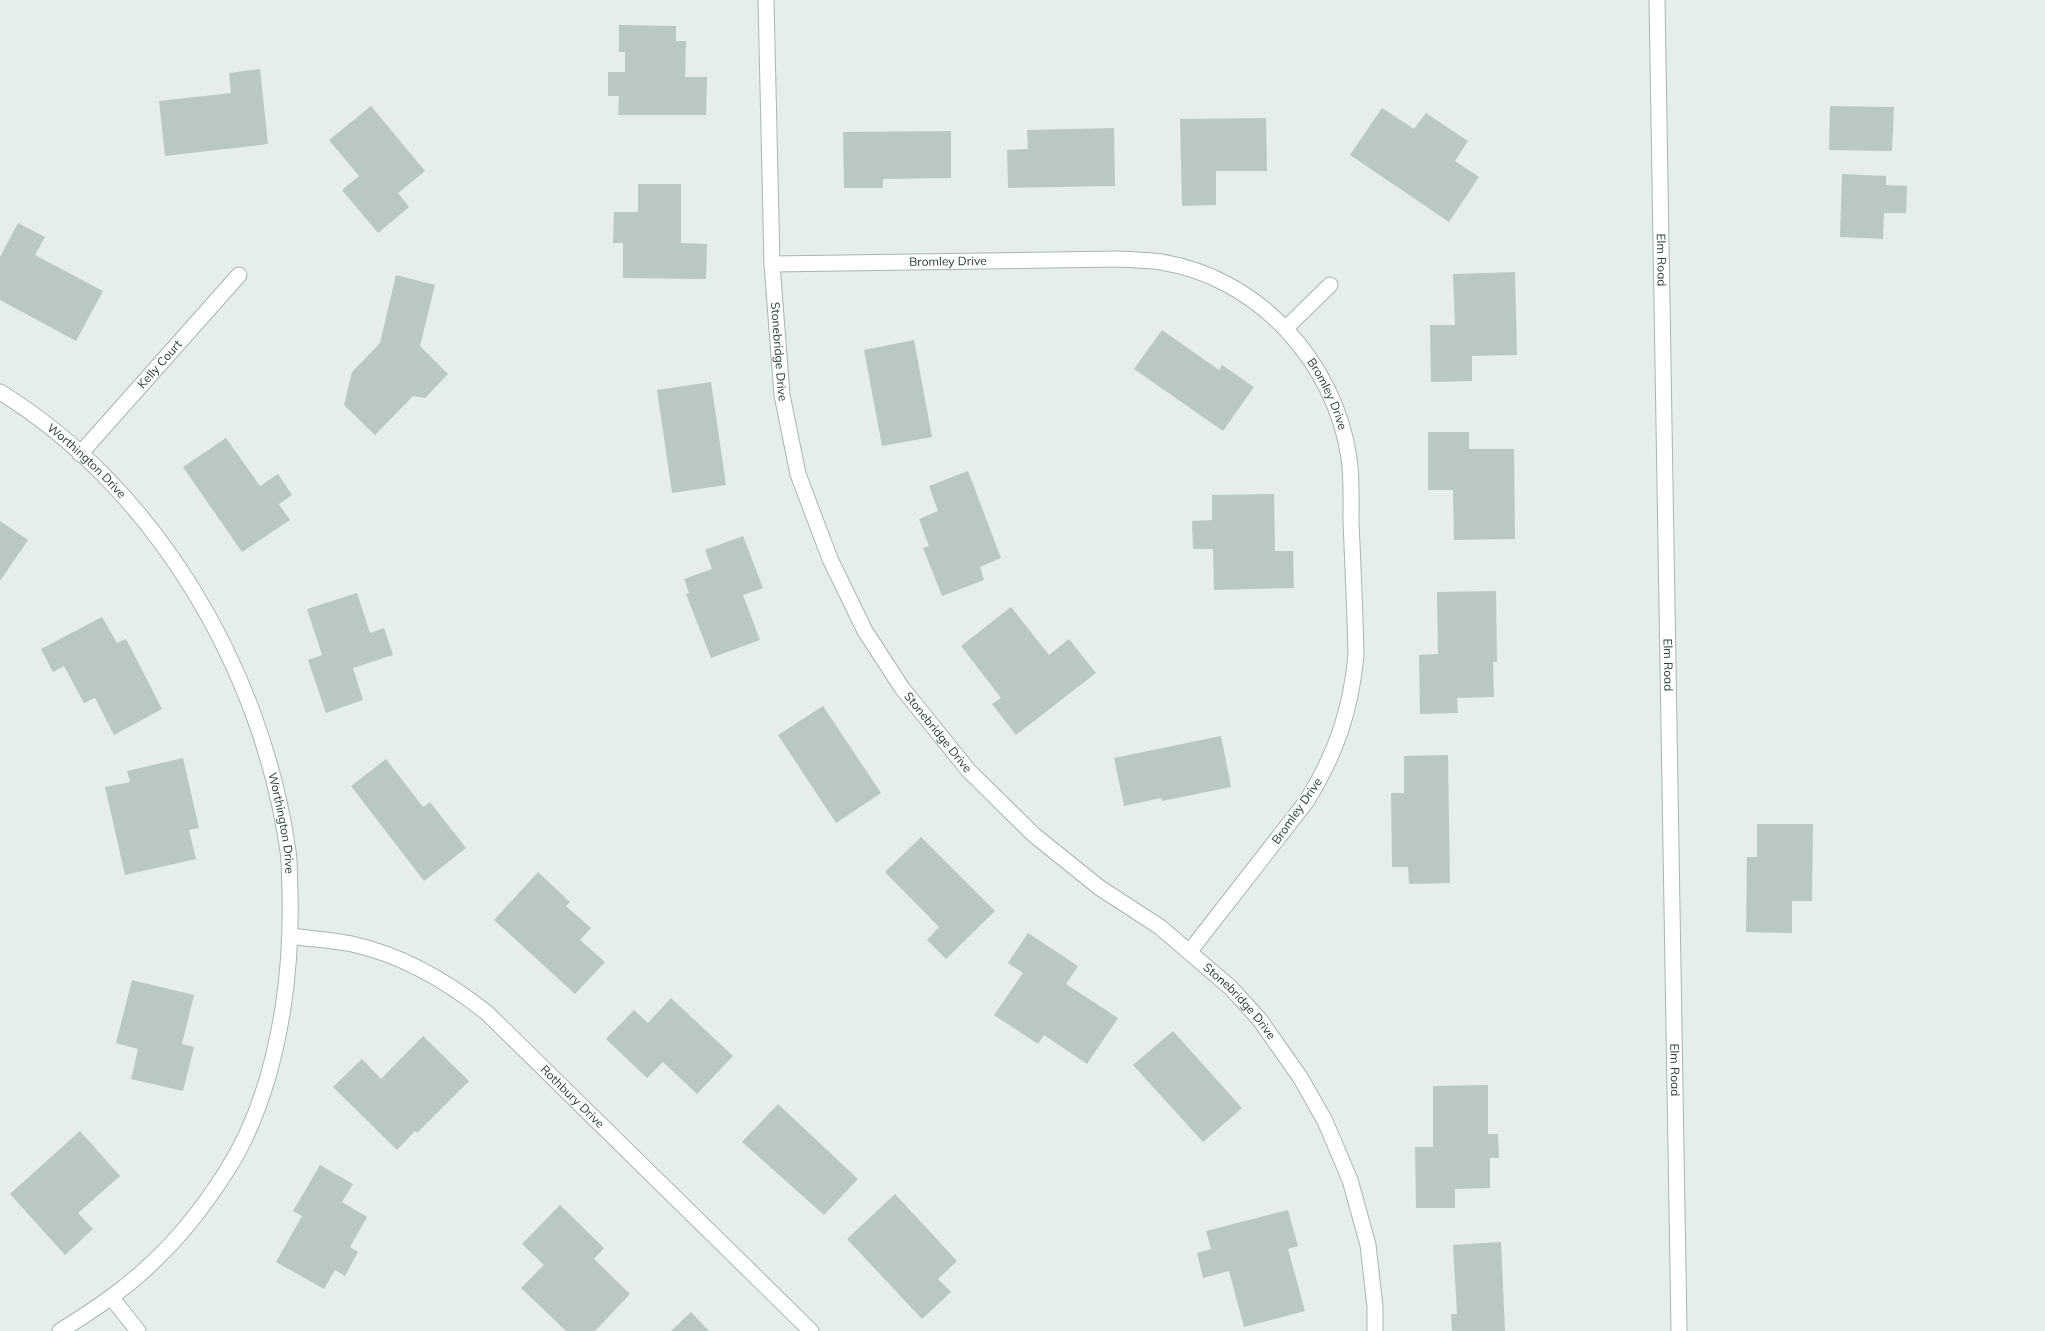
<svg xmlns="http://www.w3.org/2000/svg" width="2045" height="1331" font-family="Mulish,sans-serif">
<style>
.building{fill:#bac8c3}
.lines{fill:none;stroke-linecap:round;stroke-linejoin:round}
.minor-casing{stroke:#a8b6b1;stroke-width:17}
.minor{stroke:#fff;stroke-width:15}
.labels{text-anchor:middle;stroke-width:4;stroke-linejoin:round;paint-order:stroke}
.street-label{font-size:12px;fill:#253f39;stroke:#f6faf8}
</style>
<rect width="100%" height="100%" fill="#e5eeea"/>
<g class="building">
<polygon points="619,25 676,26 676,41 686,41 685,77 707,77 706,115 618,115 619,96 608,96 608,72 625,72 625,52 619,52"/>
<polygon points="260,69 268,144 165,156 159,101 231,93 229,73"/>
<polygon points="371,106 425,171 398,193 409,207 378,233 342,190 359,176 329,140"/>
<polygon points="1830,106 1894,107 1892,151 1829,150"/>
<polygon points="1382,108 1414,129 1426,113 1468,141 1455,161 1479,177 1449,222 1350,155"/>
<polygon points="1266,118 1267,171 1216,171 1216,205 1182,206 1180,119"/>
<polygon points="1114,128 1115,186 1008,188 1007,150 1028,149 1027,130"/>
<polygon points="951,131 951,178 883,179 883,188 844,188 843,132"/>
<polygon points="1842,174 1886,176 1886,185 1907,186 1906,213 1884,213 1883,239 1840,237"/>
<polygon points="638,184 681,184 681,243 707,244 706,279 623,278 623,243 613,243 614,212 638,212"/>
<polygon points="18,223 45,237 35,255 103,291 76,341 0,300 0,257"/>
<polygon points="1515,272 1517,355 1472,356 1472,381 1431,382 1430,325 1455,325 1453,274"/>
<polygon points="396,275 435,285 420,346 448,374 425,398 413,396 375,435 344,405 352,372 380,343"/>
<polygon points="1162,330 1219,370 1222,365 1254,387 1223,431 1134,369"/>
<polygon points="914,340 932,437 882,446 864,350"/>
<polygon points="711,382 726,485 672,493 657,390"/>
<polygon points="1428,432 1469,432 1469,449 1514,449 1515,539 1454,540 1453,490 1428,490"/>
<polygon points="226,438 260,486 278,474 292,495 279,504 290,520 242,552 183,467"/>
<polygon points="968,471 1001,558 980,567 984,580 942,596 923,548 929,546 919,519 938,511 929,486"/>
<polygon points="1274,494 1275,551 1293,551 1294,588 1214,590 1213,549 1193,549 1192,521 1212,520 1212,495"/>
<polygon points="0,521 28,540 0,581"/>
<polygon points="743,536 763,588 743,595 760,640 711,658 686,594 689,593 684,579 712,569 705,550"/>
<polygon points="1496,591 1497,662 1493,662 1494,697 1457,698 1458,713 1420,714 1419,655 1438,654 1437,592"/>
<polygon points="357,593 370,633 384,628 393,655 353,668 363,700 326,713 308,660 322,655 307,609"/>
<polygon points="1011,607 1049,655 1069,639 1096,673 1016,735 992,704 1001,698 961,646"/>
<polygon points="102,617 117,643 126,639 162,709 114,735 95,698 84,703 64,666 53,672 41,649"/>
<polygon points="823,706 881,793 836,823 778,735"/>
<polygon points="1221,736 1231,787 1162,801 1161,798 1124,806 1114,758"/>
<polygon points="1448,755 1450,883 1409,884 1408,867 1392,867 1391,793 1404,793 1404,756"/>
<polygon points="183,758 199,828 189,830 196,859 125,875 105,787 130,782 127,771"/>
<polygon points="386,759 423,807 430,802 466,848 424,881 351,786"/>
<polygon points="1757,824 1813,824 1812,901 1792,901 1792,933 1746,932 1747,857 1757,857"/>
<polygon points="921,837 995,911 946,959 927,940 939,927 885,872"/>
<polygon points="538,872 570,902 566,906 591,928 580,940 605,962 575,994 494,920"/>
<polygon points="1028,933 1078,966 1066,984 1118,1018 1087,1064 1044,1035 1038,1044 994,1015 1023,973 1008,963"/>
<polygon points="132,980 194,995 182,1044 194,1047 183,1091 131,1079 138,1049 116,1043"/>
<polygon points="671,998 733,1056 697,1094 663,1062 647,1078 606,1039 634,1010 648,1023"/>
<polygon points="1173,1031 1242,1108 1203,1142 1133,1065"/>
<polygon points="423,1036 469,1081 417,1133 415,1131 397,1150 333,1087 362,1059 381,1079"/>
<polygon points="1488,1085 1488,1134 1498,1134 1499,1158 1490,1158 1490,1188 1455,1189 1455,1208 1416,1208 1415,1147 1433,1147 1433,1086"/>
<polygon points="778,1104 858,1179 824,1215 742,1142"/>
<polygon points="80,1131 120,1176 78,1213 93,1229 65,1255 10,1194"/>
<polygon points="320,1165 353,1184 342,1202 367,1217 350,1247 358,1252 345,1276 335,1270 324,1289 276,1262 302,1216 293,1211"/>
<polygon points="895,1194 957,1261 938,1279 951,1292 922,1319 847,1239"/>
<polygon points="560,1205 604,1248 594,1259 630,1294 595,1331 566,1331 521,1288 544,1265 522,1244"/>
<polygon points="1288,1210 1298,1246 1288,1249 1305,1311 1244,1327 1229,1271 1203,1278 1197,1253 1211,1249 1206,1231"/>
<polygon points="1501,1242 1505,1331 1452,1331 1451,1314 1457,1314 1453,1245"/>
<polygon points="691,1312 709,1331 671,1331"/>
</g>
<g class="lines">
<g class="minor-casing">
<g id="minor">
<path id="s1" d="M 766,0 L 772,264 L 782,395 L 798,474 L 830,559 L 865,631 L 902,688 L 969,771 L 1034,835 L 1100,888 L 1160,927 L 1231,988 L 1260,1020 L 1300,1077 L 1325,1121 L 1350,1180 L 1368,1245 L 1375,1307 L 1375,1331"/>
<path id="s2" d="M 1657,0 L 1679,1331"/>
<path id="s3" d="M 772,264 L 1119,259 C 1133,260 1147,260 1161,262 C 1258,277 1335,362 1349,458 C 1352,479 1351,501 1351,522 C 1353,566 1355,611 1356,655 C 1351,710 1336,754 1306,802 L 1190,951"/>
<polyline points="1286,328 1330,285"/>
<path id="s4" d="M 0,392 C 157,489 262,670 288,851 C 290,864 289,877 290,890 C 291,930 289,969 283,1008 C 274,1065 257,1124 226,1172 C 205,1205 179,1238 151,1264 C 124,1290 92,1311 60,1331"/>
<path id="s5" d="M 80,454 L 239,275"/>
<path id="s6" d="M 291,936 C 311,939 332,940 352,944 C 402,955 447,981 487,1013 L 811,1331"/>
<polyline points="111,1297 138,1331"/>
</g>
</g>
<use href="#minor" class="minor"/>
</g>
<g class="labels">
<g class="street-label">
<text dy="4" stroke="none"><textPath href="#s3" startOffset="176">Bromley Drive</textPath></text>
<text dy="4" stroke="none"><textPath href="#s2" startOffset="260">Elm Road</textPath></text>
<text dy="4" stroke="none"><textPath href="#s1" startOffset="352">Stonebridge Drive</textPath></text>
<text dy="4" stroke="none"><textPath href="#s5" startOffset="120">Kelly Court</textPath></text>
<text dy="4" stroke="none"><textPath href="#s3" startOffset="611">Bromley Drive</textPath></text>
<text dy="4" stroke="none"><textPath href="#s4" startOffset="111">Worthington Drive</textPath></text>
<text dy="4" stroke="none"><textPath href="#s2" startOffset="665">Elm Road</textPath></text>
<text dy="4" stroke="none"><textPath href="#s1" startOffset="772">Stonebridge Drive</textPath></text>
<text transform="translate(1297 811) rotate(-55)" y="4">Bromley Drive</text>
<text dy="4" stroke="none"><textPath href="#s4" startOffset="530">Worthington Drive</textPath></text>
<text dy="4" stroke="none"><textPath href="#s1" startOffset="1178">Stonebridge Drive</textPath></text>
<text dy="4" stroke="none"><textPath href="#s2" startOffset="1070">Elm Road</textPath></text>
<text dy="4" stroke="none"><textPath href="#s6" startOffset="334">Rothbury Drive</textPath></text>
</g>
</g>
</svg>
